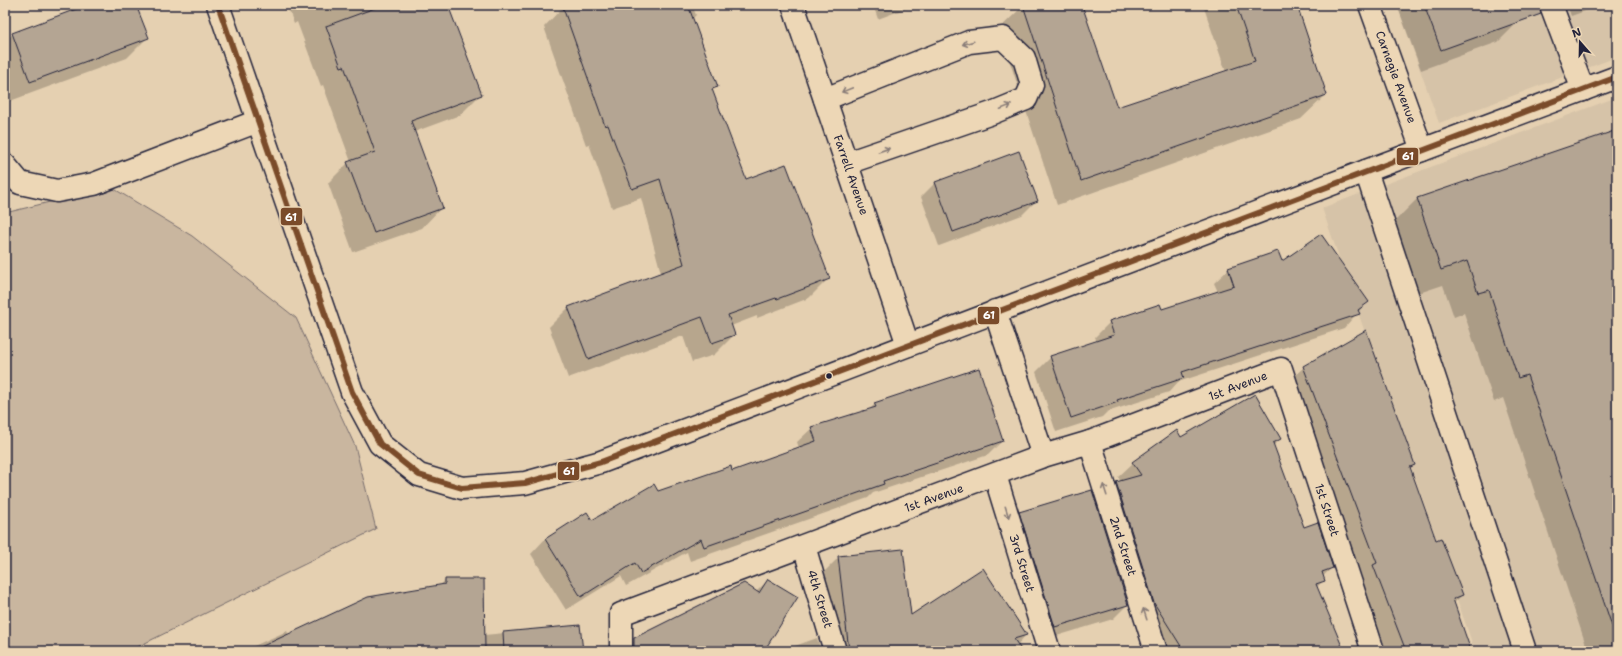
<svg xmlns="http://www.w3.org/2000/svg" width="1622" height="656" font-family="'Shantell Sans',sans-serif">
<style>
.built{fill:#d6c3a8}
.green{fill:#c9b69f;stroke:#766c6d}
.shadow{fill:#0003}
.building{fill:#b4a593;stroke:#22223b}
.lines{fill:none;stroke-linecap:round;stroke-linejoin:round}
.minor-casing{stroke:#22223b;stroke-width:25}
.minor{stroke:#edd7b6;stroke-width:22}
.bus-1-casing{stroke:#edd7b6;stroke-width:9}
.bus-1{stroke:#7a4b2a;stroke-width:6}
.oneway{stroke:#887c78}
.bus-dot{fill:#22223b;stroke:#edd7b6;stroke-width:1.5}
.labels{text-anchor:middle;stroke-width:3;stroke-linejoin:round;paint-order:stroke}
.street-label{font-size:12px;fill:#22223b;stroke:#edd7b6}
.line-badge{stroke:#edd7b6;stroke-width:1.5}
.badge-label{font-size:11px;text-anchor:middle;font-weight:bold;fill:#fff}
</style>
<rect width="100%" height="100%" fill="#e5d0b1"/>
<filter id="ink" filterUnits="userSpaceOnUse"><feTurbulence type="fractalNoise" baseFrequency=".025" numOctaves="2"/><feDisplacementMap in="SourceGraphic" scale="8" xChannelSelector="R" yChannelSelector="G"/><feConvolveMatrix kernelMatrix="1 2 1 2 8 2 1 2 1" color-interpolation-filters="sRGB"/></filter>
<g filter="url(#ink)">
<g class="built">
<polygon points="1397,5 1617,5 1617,57 1439,123"/>
<polygon points="1617,97 1617,651 1475,651 1322,208"/>
</g>
<polygon class="green" points="111,187 192,236 296,318 355,446 376,529 129,651 5,651 5,213"/>
<g class="shadow">
<polygon points="90,5 135,5 147,38 127,58 10,101 5,88 5,41 13,34"/>
<polygon points="287,5 447,5 480,95 460,115 414,132 442,207 422,228 353,252 328,183 348,163 351,162 323,85 321,86 297,22 294,24"/>
<polygon points="569,5 692,5 696,15 692,19 717,86 712,91 745,180 829,278 809,298 757,318 757,316 731,326 734,335 714,355 692,362 683,336 568,378 549,327 569,307 661,273 641,198 612,208 589,144 586,145 544,27 563,7"/>
<polygon points="873,5 915,5 878,19"/>
<polygon points="1024,5 1081,5 1116,109 1226,72 1203,5 1296,5 1326,95 1301,119 1057,205 999,29"/>
<polygon points="1397,5 1512,5 1518,22 1498,42 1421,70"/>
<polygon points="1567,5 1602,5 1571,16"/>
<polygon points="1617,131 1617,651 1588,651 1503,398 1494,402 1464,313 1454,317 1443,285 1416,294 1393,223 1417,199"/>
<polygon points="935,183 1036,201 1022,215 939,246 921,197"/>
<polygon points="1281,263 1367,302 1344,328 1178,382 1169,392 1107,412 1102,417 1056,432 1036,372 1051,357 1097,342 1095,337 1110,322 1161,310 1218,292 1214,283 1229,269"/>
<polygon points="1304,367 1414,465 1410,469 1436,542 1462,595 1453,604 1470,651 1382,651 1385,648 1359,580 1362,577 1289,381"/>
<polygon points="875,404 1002,441 988,455 873,493 868,498 690,561 687,552 626,586 621,576 566,610 531,554 545,539 587,514 592,521 657,492 732,473 799,448 797,442 812,428 869,410"/>
<polygon points="1181,438 1280,439 1273,446 1303,528 1332,568 1322,577 1324,580 1316,588 1342,651 1161,651 1102,498 1116,483 1121,482 1118,477 1133,463"/>
<polygon points="1020,513 1127,605 1113,619 1040,641 1005,527"/>
<polygon points="839,557 910,617 1026,635 1017,645 1021,651 830,651 832,638 824,572"/>
<polygon points="445,580 484,635 579,626 582,651 243,651 287,631 289,635 440,586"/>
<polygon points="768,580 763,651 625,651 639,636 756,592"/>
<polygon points="817,638 821,651 781,651"/>
</g>
<g class="building">
<polygon points="87,5 136,5 149,38 30,82 12,33"/>
<polygon points="383,5 448,5 482,95 411,121 443,208 374,233 347,162 375,152 344,66 341,67 326,26"/>
<polygon points="562,5 688,5 718,87 712,89 746,179 786,164 830,279 777,299 776,298 728,315 735,335 712,343 702,317 588,359 568,307 684,264 660,179 632,189 608,125 605,126"/>
<polygon points="1023,5 1082,5 1117,107 1255,61 1236,5 1297,5 1327,95 1081,181"/>
<polygon points="1424,5 1539,5 1541,14 1441,50"/>
<polygon points="1617,130 1617,626 1612,626 1527,375 1518,378 1489,290 1478,293 1467,261 1441,270 1417,198"/>
<polygon points="1019,151 1038,201 953,232 935,182"/>
<polygon points="1321,234 1369,302 1358,310 1360,314 1182,372 1184,378 1117,400 1118,402 1071,418 1050,356 1114,335 1109,321 1160,304 1162,309 1234,286 1228,268 1278,251 1282,261"/>
<polygon points="1366,330 1415,465 1410,467 1436,540 1441,538 1463,595 1453,599 1471,651 1406,651 1373,565 1377,563 1303,366"/>
<polygon points="979,368 1003,441 883,481 884,484 704,547 701,539 641,573 635,563 581,597 545,539 587,512 592,520 654,484 658,491 731,466 732,471 816,441 811,427 876,407 874,403"/>
<polygon points="1255,394 1281,439 1273,443 1304,527 1318,522 1333,568 1322,572 1325,581 1316,584 1344,651 1184,651 1154,603 1116,482 1141,475 1132,462 1177,430 1181,437"/>
<polygon points="1092,490 1128,605 1055,627 1019,512"/>
<polygon points="903,549 911,615 983,568 1027,635 1014,639 1022,651 849,651 838,556"/>
<polygon points="445,579 484,579 485,651 252,651 368,597 445,584"/>
<polygon points="768,579 798,597 764,651 634,651 634,638 744,583 759,593"/>
<polygon points="580,625 583,651 504,651 503,632"/>
</g>
<g class="lines">
<g class="minor-casing">
<g id="minor">
<polyline points="218,5 352,392 380,444 419,475 462,488 525,483 601,462 1366,171 1617,77"/>
<polyline points="793,5 908,345"/>
<polyline points="1370,5 1422,150"/>
<polyline points="1551,5 1583,90"/>
<polyline points="825,99 969,42 1003,38 1024,58 1032,85 1026,99 992,113 847,163"/>
<polyline points="5,165 20,183 57,191 94,184 258,121"/>
<polyline points="1366,171 1525,651"/>
<polyline points="995,311 1043,456"/>
<polyline points="1090,442 1156,651"/>
<polyline points="995,475 1049,651"/>
<polyline points="804,546 835,651"/>
<polyline points="621,651 621,614 1043,456 1090,442 1281,369 1373,651"/>
</g>
</g>
<use href="#minor" class="minor"/>
<g class="bus-1-casing">
<polyline id="bus-1" points="218,5 352,392 380,444 419,475 462,488 525,483 601,462 1617,77"/>
</g>
<use href="#bus-1" class="bus-1"/>
</g>
<defs><path id="oneway-shaft" d="M-6 0H5M1.5-3L5.5 0L1.5 3" fill="none" stroke-width="1.6" stroke-linecap="round" stroke-linejoin="round"/></defs>
<g class="oneway">
<use href="#oneway-shaft" transform="translate(968 43) rotate(164)"/>
<use href="#oneway-shaft" transform="translate(847 90) rotate(158)"/>
<use href="#oneway-shaft" transform="translate(1006 107) rotate(-22)"/>
<use href="#oneway-shaft" transform="translate(884 150) rotate(-19)"/>
<use href="#oneway-shaft" transform="translate(1105 490) rotate(-108)"/>
<use href="#oneway-shaft" transform="translate(1007 512) rotate(73)"/>
<use href="#oneway-shaft" transform="translate(1145 614) rotate(-108)"/>
</g>
</g>
<circle class="bus-dot" cx="829" cy="376" r="3.5"/>
<g class="labels">
<g class="street-label">
<text transform="translate(1396 77) rotate(70)" y="4">Carnegie Avenue</text>
<text transform="translate(851 175) rotate(71)" y="4">Farrell Avenue</text>
<text transform="translate(1238 386) rotate(-21)" y="4">1st Avenue</text>
<text transform="translate(934 498) rotate(-20)" y="4">1st Avenue</text>
<text transform="translate(1327 510) rotate(72)" y="4">1st Street</text>
<text transform="translate(1123 546) rotate(72)" y="4">2nd Street</text>
<text transform="translate(1022 563) rotate(73)" y="4">3rd Street</text>
<text transform="translate(820 599) rotate(73)" y="4">4th Street</text>
</g>
</g>
<g class="line-badge">
<rect x="1396" y="147" width="23" height="19" rx="4" fill="#7a4b2a"/>
<rect x="280" y="207" width="23" height="19" rx="4" fill="#7a4b2a"/>
<rect x="977" y="306" width="23" height="19" rx="4" fill="#7a4b2a"/>
<rect x="557" y="461" width="23" height="20" rx="4" fill="#7a4b2a"/>
</g>
<g class="badge-label">
<text x="1408" y="160">61</text>
<text x="291" y="221">61</text>
<text x="989" y="319">61</text>
<text x="569" y="475">61</text>
</g>
<rect width="1622" height="656" fill="none" stroke="#edd7b6" stroke-width="20"/>
<rect x="10" y="10" width="1602" height="636" fill="none" stroke="#22223b" stroke-width="1.5" filter="url(#ink)"/>
<g transform="translate(1580 42) rotate(340)" stroke="#edd7b6" stroke-width="3" paint-order="stroke">
<path d="M0-3L7 15L0 10L-7 15Z" fill="#22223b"/>
<text y="-6" font-size="11" font-weight="bold" text-anchor="middle" fill="#22223b">N</text>
</g>
</svg>
